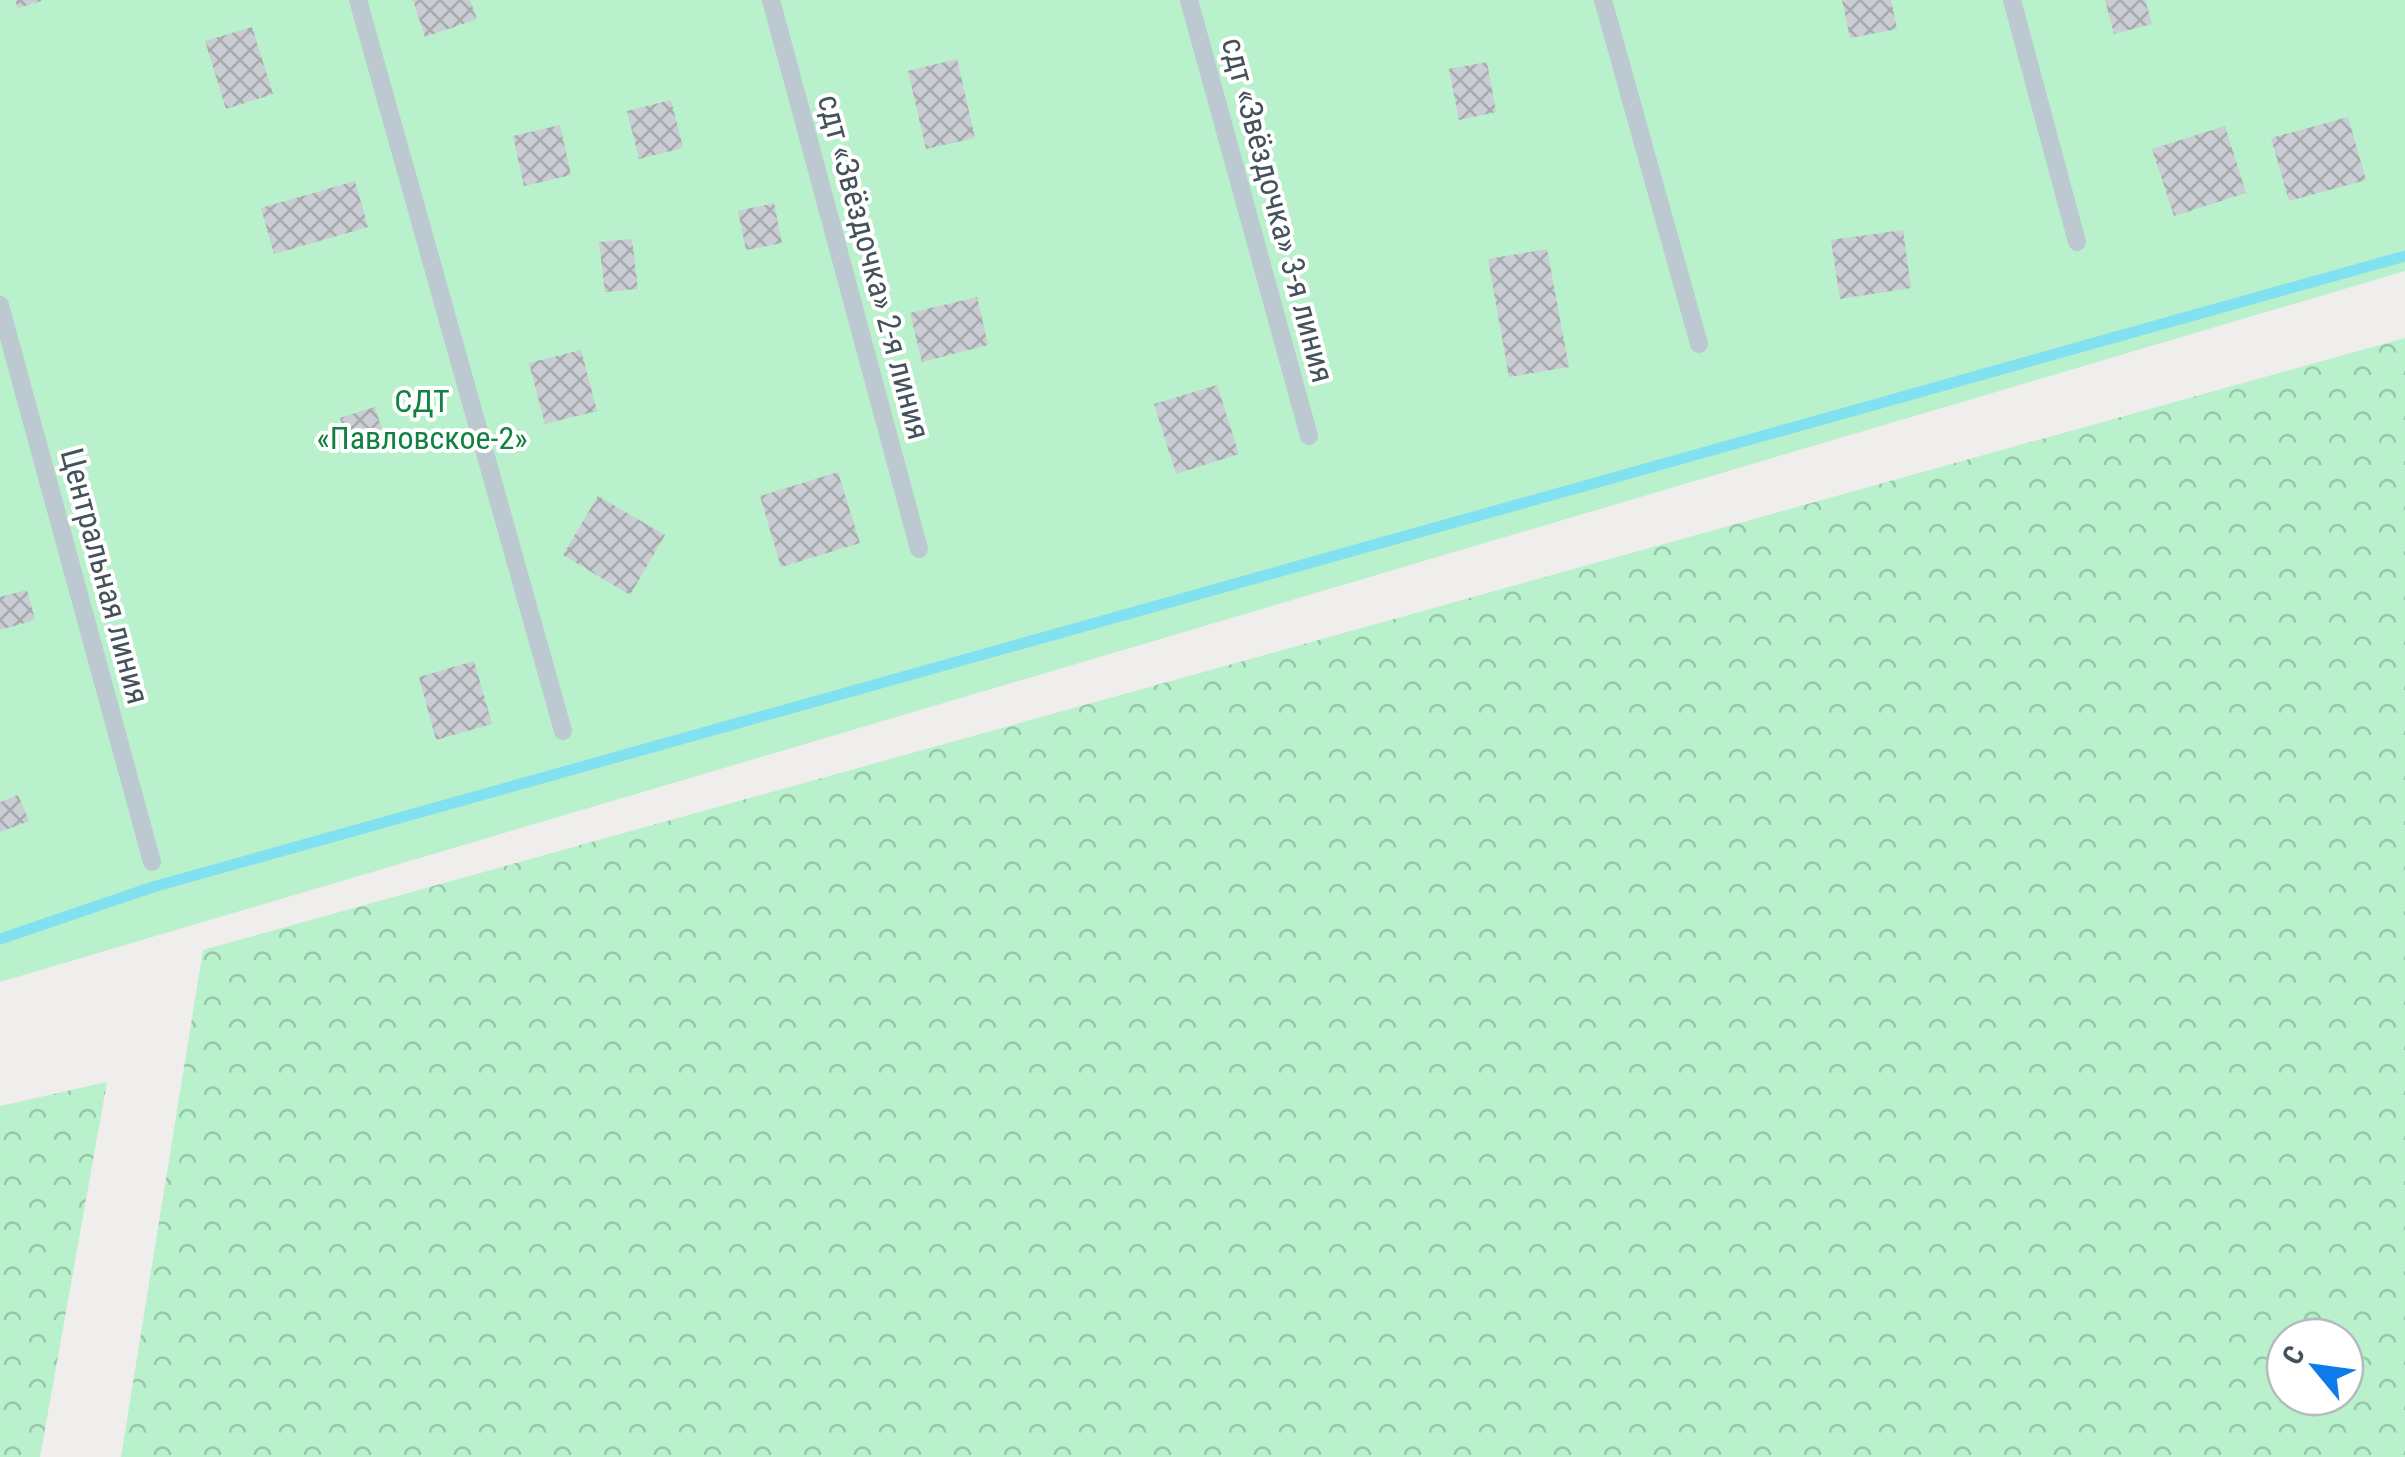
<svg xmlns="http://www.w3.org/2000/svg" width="2405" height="1457" font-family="'Roboto Condensed',sans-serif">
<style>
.forest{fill:url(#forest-crowns);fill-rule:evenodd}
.garden{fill:#b8f1cb}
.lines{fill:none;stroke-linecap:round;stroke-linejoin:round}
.stream{stroke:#82e1f1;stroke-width:11}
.building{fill:url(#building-cross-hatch)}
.service{stroke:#bdc9d1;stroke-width:18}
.labels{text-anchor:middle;stroke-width:8;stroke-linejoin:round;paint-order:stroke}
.street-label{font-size:32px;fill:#45525c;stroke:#fff}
.park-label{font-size:32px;fill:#118242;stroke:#fff}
</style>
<defs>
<pattern id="forest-crowns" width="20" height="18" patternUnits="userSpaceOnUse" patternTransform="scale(2.5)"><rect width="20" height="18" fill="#b8f1cb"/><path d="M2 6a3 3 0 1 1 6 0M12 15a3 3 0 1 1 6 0" fill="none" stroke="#97c6a8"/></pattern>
<pattern id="building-cross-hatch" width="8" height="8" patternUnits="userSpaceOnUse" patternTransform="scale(2.5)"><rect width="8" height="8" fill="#cacdd3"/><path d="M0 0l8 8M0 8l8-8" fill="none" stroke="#a6a9ae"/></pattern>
</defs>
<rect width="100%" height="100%" fill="#f0eded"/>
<g class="forest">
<path d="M 2405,338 L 2405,1457 L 121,1457 L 203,950 ZM 2345,1337 L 2345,1397 L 2285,1397 L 2285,1337 Z"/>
<polygon points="107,1082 40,1457 0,1457 0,1106"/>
</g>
<polygon class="garden" points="0,0 2405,0 2405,271 0,982"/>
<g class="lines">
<polyline class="stream" points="0,939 153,887 2405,256"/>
</g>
<g class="building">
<polygon points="15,0 41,0 41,1 18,8"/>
<polygon points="413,0 470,0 477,19 425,37"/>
<polygon points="1842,0 1891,0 1897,29 1850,38"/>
<polygon points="2105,0 2145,0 2152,24 2114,34"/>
<polygon points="252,27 273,94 226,109 205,41"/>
<polygon points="957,59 975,138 926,149 908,71"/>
<polygon points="1487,62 1496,112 1459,120 1449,69"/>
<polygon points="671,100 683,148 639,159 627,111"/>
<polygon points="2348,117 2366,180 2289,201 2271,138"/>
<polygon points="560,125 571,175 524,186 513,136"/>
<polygon points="2225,126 2246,193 2174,216 2152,149"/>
<polygon points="355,181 368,227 274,254 261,208"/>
<polygon points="774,203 782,243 746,250 738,211"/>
<polygon points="1903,230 1911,288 1840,299 1831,240"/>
<polygon points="632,239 638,289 605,292 599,242"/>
<polygon points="1547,249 1569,367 1509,377 1488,259"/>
<polygon points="977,297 988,345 922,362 910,313"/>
<polygon points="581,350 597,411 545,424 529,363"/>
<polygon points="1217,385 1239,454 1176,474 1154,404"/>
<polygon points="375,407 385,440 351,452 340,418"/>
<polygon points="838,472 860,543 781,567 760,496"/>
<polygon points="598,496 665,535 630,595 563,555"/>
<polygon points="27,590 35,620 0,630 0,597"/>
<polygon points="474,661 492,724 436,740 419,677"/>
<polygon points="18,795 29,821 0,832 0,802"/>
</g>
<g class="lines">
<g class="service">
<polyline points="358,0 563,731"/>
<polyline points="771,0 919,549"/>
<polyline points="1189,0 1309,436"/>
<polyline points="1603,0 1699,344"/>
<polyline points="2012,0 2077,242"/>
<polyline points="0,305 152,862"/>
</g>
</g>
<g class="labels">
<g class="street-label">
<text transform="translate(1278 210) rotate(75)" y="11">сдт «Звёздочка» 3-я линия</text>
<text transform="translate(874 267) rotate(75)" y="11">сдт «Звёздочка» 2-я линия</text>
<text transform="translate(105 576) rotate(75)" y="11">Центральная линия</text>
</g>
<g class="park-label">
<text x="422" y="412">СДТ<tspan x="422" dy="37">«Павловское-2»</tspan></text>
</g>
</g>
<g transform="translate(2315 1367) rotate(299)"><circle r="48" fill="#ffffff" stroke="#b5babe" stroke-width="2.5"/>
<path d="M0-8L18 38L0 25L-18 38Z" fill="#0d7cea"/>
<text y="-15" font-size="28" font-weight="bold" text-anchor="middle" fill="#45525c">С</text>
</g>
</svg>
